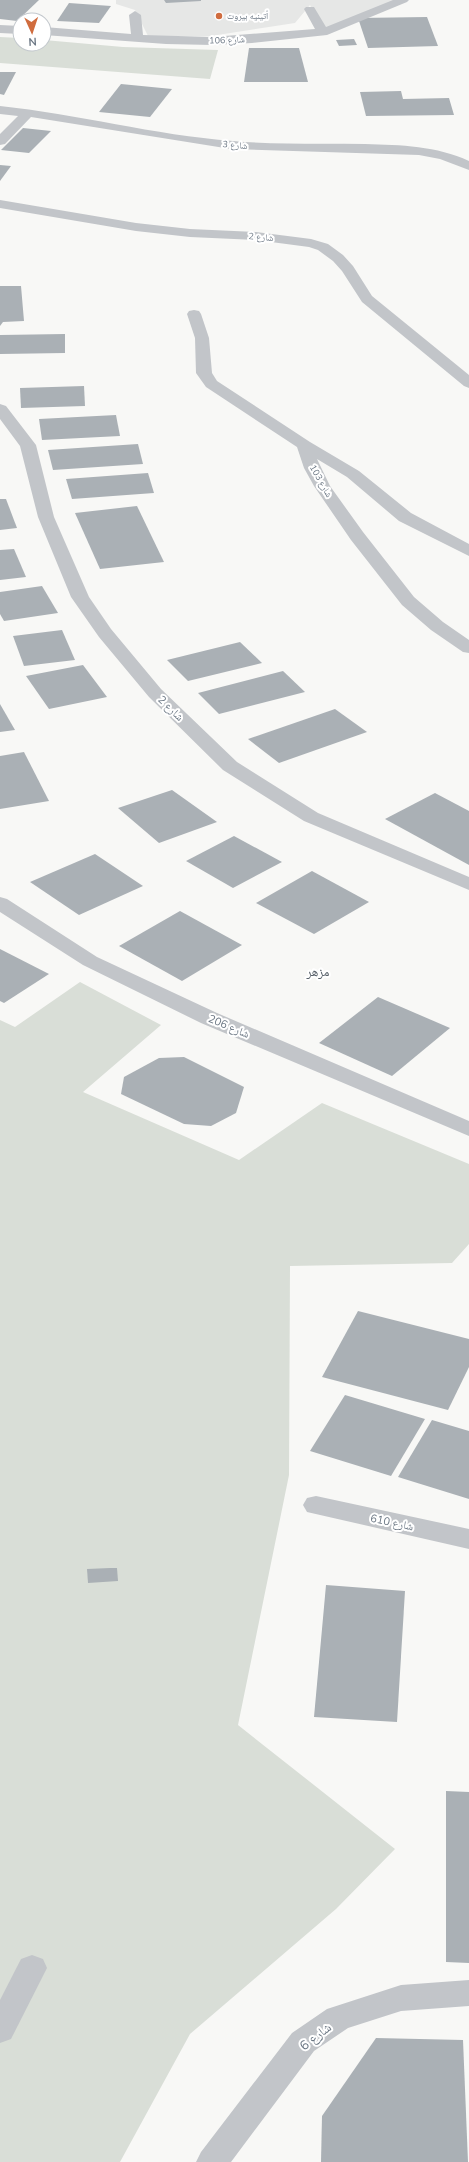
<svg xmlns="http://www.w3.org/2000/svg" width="469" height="2162" font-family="'Nunito Sans','Noto Naskh Arabic',sans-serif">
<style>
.built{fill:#e6e7e6}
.green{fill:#d9ded7}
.building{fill:#aab0b5}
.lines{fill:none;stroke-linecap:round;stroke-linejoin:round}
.minor{fill:#c2c5c9;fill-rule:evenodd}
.poi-dot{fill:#d06c3e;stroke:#fff;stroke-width:1.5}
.labels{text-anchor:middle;stroke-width:4;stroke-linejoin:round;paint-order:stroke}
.far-poi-label{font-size:9px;fill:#6a7683;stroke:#fff;text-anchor:start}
.far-street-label{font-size:9px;fill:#6a7683;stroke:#fff}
.street-label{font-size:11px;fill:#6a7683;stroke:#fff}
.quarter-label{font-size:13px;fill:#576069;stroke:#fff}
.near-street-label{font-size:13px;fill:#6a7683;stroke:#fff}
</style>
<rect width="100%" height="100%" fill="#f8f8f6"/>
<polygon class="built" points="116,0 395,0 323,31 310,5 295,23 211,36 148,36 135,10 116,4"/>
<g class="green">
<polygon points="0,37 20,38 20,44 44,44 44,40 123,47 218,50 210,79 0,63"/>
<polygon points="80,982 161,1025 83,1092 239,1160 322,1103 469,1164 469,1244 452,1263 290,1266 289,1475 238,1725 395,1849 336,1909 190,2034 120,2162 0,2162 0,1020 15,1027"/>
</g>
<g class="building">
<polygon points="0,0 39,0 17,21 0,19"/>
<polygon points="164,0 201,0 201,1 166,3"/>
<polygon points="69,3 111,6 99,23 57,21"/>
<polygon points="427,17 438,46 368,48 358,18"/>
<polygon points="354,39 357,45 339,46 336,40"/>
<polygon points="249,48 299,48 308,82 244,82"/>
<polygon points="0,72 16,72 4,95 0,94"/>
<polygon points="121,84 172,89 150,117 99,112"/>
<polygon points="401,91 403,99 449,98 454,115 366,116 360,92"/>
<polygon points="23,128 51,131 29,153 1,150"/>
<polygon points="0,165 11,166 0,181"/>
<polygon points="0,286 21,286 24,321 3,322 0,326"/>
<polygon points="65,334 65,353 0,354 0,335"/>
<polygon points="84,386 85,406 21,408 20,388"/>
<polygon points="116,415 120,436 42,440 39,419"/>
<polygon points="138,444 143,464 53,470 48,450"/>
<polygon points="148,473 154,493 72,499 66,479"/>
<polygon points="0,499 6,499 17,528 0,530"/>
<polygon points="137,506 164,562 100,569 75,513"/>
<polygon points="14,549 26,577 0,580 0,550"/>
<polygon points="42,586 58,613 4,621 0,614 0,592"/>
<polygon points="62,630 75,660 24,666 13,636"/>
<polygon points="240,642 262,663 188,681 167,660"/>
<polygon points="83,665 107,697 49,709 26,676"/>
<polygon points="283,671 305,692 219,714 198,693"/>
<polygon points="0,704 15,730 0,732"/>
<polygon points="335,709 367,732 279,763 248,739"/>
<polygon points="24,752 49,801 0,809 0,756"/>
<polygon points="172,790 217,822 159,843 118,808"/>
<polygon points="435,793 469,811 469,865 385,819"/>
<polygon points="234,836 282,862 233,888 186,861"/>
<polygon points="95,854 143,886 79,915 30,882"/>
<polygon points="312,871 369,902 314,934 256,903"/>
<polygon points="180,911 242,945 182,981 119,946"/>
<polygon points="0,949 49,974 4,1003 0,1001"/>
<polygon points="378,997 450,1028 392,1076 319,1043"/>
<polygon points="184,1057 244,1087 236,1113 211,1126 184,1124 121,1094 124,1077 159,1058"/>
<polygon points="358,1311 469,1339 469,1367 448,1410 322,1377"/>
<polygon points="345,1395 425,1419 391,1476 310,1451"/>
<polygon points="432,1420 469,1431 469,1499 398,1477"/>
<polygon points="110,1568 117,1568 118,1581 88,1583 87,1569"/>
<polygon points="326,1585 405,1591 397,1722 314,1717"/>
<polygon points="446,1791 469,1792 469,1963 446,1962"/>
<polygon points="376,2038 463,2040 468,2162 321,2162 322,2116"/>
</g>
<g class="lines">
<g class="minor">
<polygon points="393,0 409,0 407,2 327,35 252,43 212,45 166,44 44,35 44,27 131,34 129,15 135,11 141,15 143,35 212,37 315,29 304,9 306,7 314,7 326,27"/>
<polygon points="0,25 20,26 20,34 0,33"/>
<path d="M 0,106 C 77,114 154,135 233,141 C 277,145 321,143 365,144 C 401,145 437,146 469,161 L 469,170 L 440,159 L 419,155 L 231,149 L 31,117 L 5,144 L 0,145 L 0,134 L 18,116 L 0,114 Z"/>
<polygon points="0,200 136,223 190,229 256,232 311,239 328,244 343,255 353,266 372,296 469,375 469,388 464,386 362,302 342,271 333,261 318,250 309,247 256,240 190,237 136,231 0,208"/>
<polygon points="194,310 199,311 201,314 209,338 212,373 217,381 310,442 359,471 411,513 469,544 469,556 399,521 347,477 317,459 330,486 363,532 414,597 443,622 469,640 469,653 463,652 431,630 402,605 351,540 314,486 304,468 297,447 206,387 196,373 195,338 187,314 189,311"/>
<polygon points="0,404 6,406 36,445 54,517 89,597 111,629 161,689 237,762 318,813 469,877 469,890 304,821 223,770 149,697 99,637 71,597 38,517 20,446 0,419"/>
<polygon points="0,897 7,899 97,957 217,1013 469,1121 469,1136 201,1023 83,965 0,912"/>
<polygon points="316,1496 469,1529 469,1549 307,1512 303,1505 307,1498"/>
<polygon points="32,1955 43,1959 47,1968 11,2039 0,2043 0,2000 21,1959"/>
<polygon points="469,1980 469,2006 401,2011 348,2028 314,2051 231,2162 196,2162 201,2152 292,2033 327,2009 401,1985"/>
</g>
</g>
<circle class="poi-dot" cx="219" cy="16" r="4"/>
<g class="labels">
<g class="far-poi-label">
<text x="227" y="19">أتينيه بيروت</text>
</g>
<g class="far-street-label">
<text transform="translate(227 40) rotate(-2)" y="3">شارع 106</text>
<text transform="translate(235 145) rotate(5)" y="3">شارع 3</text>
<text transform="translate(261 237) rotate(5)" y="3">شارع 2</text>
<text transform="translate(321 481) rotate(60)" y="3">شارع 103</text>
</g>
<g class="street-label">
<text transform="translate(171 708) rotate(44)" y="4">شارع 2</text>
<text transform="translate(229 1026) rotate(23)" y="4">شارع 206</text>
<text transform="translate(392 1522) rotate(12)" y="4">شارع 610</text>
</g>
<g class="quarter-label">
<text x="318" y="976">مزهر</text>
</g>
<g class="near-street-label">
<text transform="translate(315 2036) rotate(-38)" y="5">شارع 6</text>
</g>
</g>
<g transform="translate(32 32) rotate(177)"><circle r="19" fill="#ffffff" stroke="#c3c8cd"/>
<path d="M0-3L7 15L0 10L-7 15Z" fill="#d06c3e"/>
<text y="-6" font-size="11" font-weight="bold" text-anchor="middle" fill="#6a7683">N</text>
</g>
</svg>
